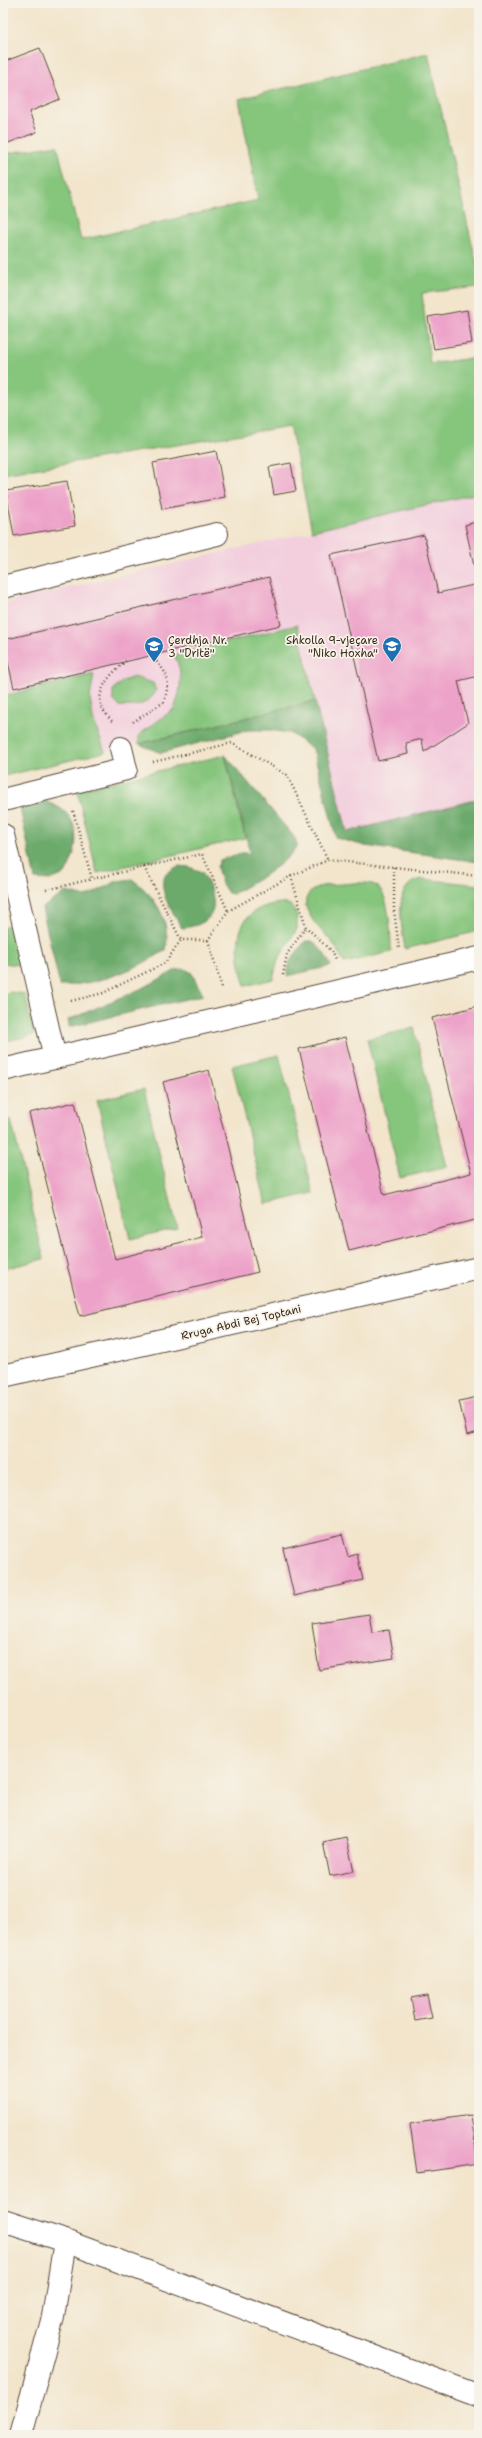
<svg xmlns="http://www.w3.org/2000/svg" width="482" height="2438" font-family="'Shantell Sans',sans-serif">
<style>
.built{fill:#f3cfde}
.green{fill:#85c57c;stroke:#60784d}
.forest{fill:#6caa6c;stroke:#546a45}
.building{fill:#eda3c9}
.lines{fill:none;stroke-linecap:round;stroke-linejoin:round}
.minor-casing{stroke:#564638;stroke-width:24}
.path{stroke:#564638;stroke-width:2.5;stroke-dasharray:1 3;stroke-linecap:butt}
.minor{stroke:#fff;stroke-width:22}
.labels{text-anchor:middle;stroke-width:3.5;stroke-linejoin:round;paint-order:stroke}
.poi-label{font-size:11px;fill:#3b2a1e;stroke:#f7f3e8;text-anchor:start}
.street-label{font-size:11px;fill:#3b2a1e;stroke:#f7f3e8}
</style>
<rect width="100%" height="100%" fill="#f7f3e8"/>
<filter id="ink" filterUnits="userSpaceOnUse"><feTurbulence type="fractalNoise" baseFrequency=".025" numOctaves="2"/><feDisplacementMap in="SourceGraphic" scale="8" xChannelSelector="R" yChannelSelector="G"/><feConvolveMatrix kernelMatrix="1 2 1 2 8 2 1 2 1" color-interpolation-filters="sRGB"/></filter>
<filter id="wash" filterUnits="userSpaceOnUse"><feTurbulence type="fractalNoise" baseFrequency=".012" numOctaves="4" result="noise"/><feDisplacementMap in="SourceGraphic" scale="16" xChannelSelector="R" yChannelSelector="G"/><feGaussianBlur stdDeviation="0.9" result="paint"/><feColorMatrix in="noise" values="0 0 0 0 0 0 0 0 0 0 0 0 0 0 0 0 0 1.4 0 .05"/><feComposite in="paint" operator="in"/></filter>
<g filter="url(#wash)">
<rect width="100%" height="100%" fill="#f2e5cc"/>
<polygon class="built" points="479,493 479,799 347,832 315,701 4,776 3,603"/>
<g class="green">
<polygon points="428,53 479,274 479,287 422,293 430,364 479,357 479,493 312,531 290,426 3,474 3,154 57,145 81,240 258,200 239,99"/>
<path d="M 297,625 L 315,701 L 139,744 L 139,735 L 174,709 C 181,691 184,672 174,655 Z"/>
<polygon points="94,674 90,698 93,719 105,752 4,776 3,696"/>
<path d="M 134,677 L 153,683 L 156,691 C 147,706 135,707 119,706 L 113,700 L 113,690 L 123,681 Z"/>
<polygon points="225,755 245,838 97,873 77,790"/>
<path d="M 422,879 L 479,885 L 479,931 L 405,949 C 402,927 391,883 422,879 Z"/>
<path d="M 353,883 C 360,883 370,882 377,886 C 390,895 391,937 391,952 L 344,963 C 340,955 337,948 331,941 C 322,931 292,904 313,890 C 322,883 341,885 353,883 Z"/>
<path d="M 281,903 L 291,905 L 297,915 L 297,929 L 278,960 L 273,979 L 245,986 C 234,948 231,908 281,903 Z"/>
<polygon points="11,925 19,965 3,963 3,927"/>
<polygon points="10,992 25,994 34,1035 3,1042 3,995"/>
<polygon points="414,1028 447,1167 400,1178 367,1039"/>
<polygon points="279,1055 313,1193 266,1204 232,1066"/>
<polygon points="144,1089 177,1228 130,1239 97,1100"/>
<polygon points="11,1120 44,1259 3,1269 3,1122"/>
</g>
<g class="forest">
<polygon points="315,701 347,832 479,799 479,862 365,846 336,838 313,749 290,733 270,730 248,730 161,753 139,744"/>
<path d="M 225,755 L 295,838 L 297,845 C 287,865 253,882 233,894 L 228,893 L 222,884 L 217,867 L 220,860 L 241,853 L 250,853 Z"/>
<path d="M 41,799 C 48,803 58,806 64,811 C 83,828 76,855 65,874 L 50,880 L 35,879 L 20,808 Z"/>
<path d="M 178,866 L 189,867 L 202,872 C 219,900 221,924 182,928 C 175,916 161,897 163,881 C 164,873 172,870 178,866 Z"/>
<path d="M 132,879 C 155,896 171,920 166,950 C 133,971 99,984 60,986 L 42,908 L 66,892 L 86,897 L 117,881 Z"/>
<path d="M 305,941 L 312,941 C 321,948 326,955 331,966 L 287,976 L 290,961 Z"/>
<polygon points="184,969 191,972 203,995 69,1027 68,1020 145,987 176,970"/>
</g>
<g id="blocks">
<g class="building">
<polygon points="40,48 60,99 29,112 37,132 3,145 3,62"/>
<polygon points="467,310 472,343 434,349 428,317"/>
<polygon points="216,451 225,497 162,509 153,463"/>
<polygon points="291,463 296,491 274,495 269,467"/>
<polygon points="67,481 75,526 14,536 6,491"/>
<polygon points="479,521 479,676 458,681 468,723 424,752 422,739 406,743 408,754 378,761 331,555 424,535 438,593 478,584 465,525"/>
<polygon points="269,577 281,625 14,688 3,640"/>
<polygon points="478,1006 479,1219 349,1251 299,1049 345,1037 384,1195 471,1173 432,1018"/>
<polygon points="209,1070 258,1272 80,1316 29,1113 75,1102 115,1259 202,1237 163,1082"/>
<polygon points="478,1397 479,1432 467,1435 459,1401"/>
<polygon points="342,1534 348,1557 357,1554 363,1580 294,1596 283,1548"/>
<polygon points="369,1614 372,1632 389,1630 394,1658 319,1670 312,1623"/>
<polygon points="346,1837 354,1871 330,1876 323,1842"/>
<polygon points="427,1995 432,2018 415,2021 411,1998"/>
<polygon points="471,2115 478,2164 417,2173 410,2124"/>
</g>
</g>
</g>
<g filter="url(#ink)">
<use href="#blocks" fill-opacity="0" stroke="#564638" stroke-width="1"/>
<g class="lines">
<g class="minor-casing">
<g id="minor">
<polyline points="3,587 217,534"/>
<polyline points="3,800 126,769 121,748"/>
<polyline points="3,835 55,1058"/>
<polyline points="3,1070 479,958"/>
<polyline points="3,1376 479,1268"/>
<polyline points="3,2221 65,2241 479,2396"/>
<polyline points="21,2435 53,2317 65,2241"/>
</g>
</g>
<g class="path">
<path d="M 112,721 C 87,698 107,677 126,661"/>
<path d="M 133,722 L 164,702 C 171,678 168,673 151,656"/>
<polyline points="153,762 232,743 287,775 328,860"/>
<polyline points="73,811 92,879 144,867 181,940 208,940 228,911 291,876 328,860 479,876"/>
<polyline points="144,867 202,854 228,911"/>
<polyline points="394,867 394,910 399,948"/>
<polyline points="291,876 306,927 331,951 336,962"/>
<polyline points="46,890 92,879"/>
<polyline points="208,940 222,988"/>
<polyline points="283,975 287,954 306,927"/>
<polyline points="71,1001 103,993 165,963 181,940"/>
</g>
<use href="#minor" class="minor"/>
</g>
</g>
<defs>
<g id="school-pin" transform="scale(1)"><path d="M0 17L-7.5 6A9.5 9.5 0 1 1 7.5 6Z" fill="#1f6fb2" stroke="#f7f3e8"/><path d="M0-5L7-2L0 1L-7-2ZM-4 1L0 2.5L4 1V4Q0 6-4 4Z" fill="#fff"/></g>
</defs>
<g fill-rule="evenodd">
<use href="#school-pin" x="154" y="646"/>
<use href="#school-pin" x="392" y="646"/>
</g>
<g class="labels">
<g class="poi-label">
<text x="168" y="644">Çerdhja Nr.<tspan x="168" dy="13">3 "Dritë"</tspan></text>
<text x="378" y="644" text-anchor="end">Shkolla 9-vjeçare<tspan x="378" dy="13">"Niko Hoxha"</tspan></text>
</g>
<g class="street-label">
<text transform="translate(241 1322) rotate(-13)" y="4">Rruga Abdi Bej Toptani</text>
</g>
</g>
<rect width="482" height="2438" fill="none" stroke="#f7f3e8" stroke-width="16"/>
</svg>
